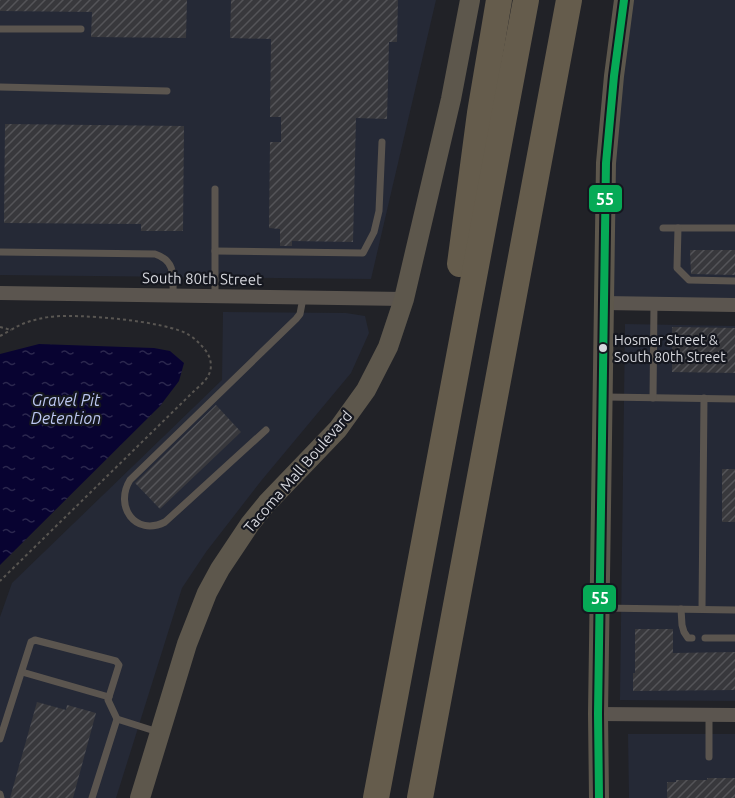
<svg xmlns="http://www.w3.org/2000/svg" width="735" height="798" font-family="Ubuntu,sans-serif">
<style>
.built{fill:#252936}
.water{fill:url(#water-ripples)}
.building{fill:url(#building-hatch)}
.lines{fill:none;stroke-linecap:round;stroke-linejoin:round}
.path{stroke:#595652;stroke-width:2;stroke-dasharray:3 3;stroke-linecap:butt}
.service{stroke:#5b554f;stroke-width:7}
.minor{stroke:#5b554f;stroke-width:14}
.secondary{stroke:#5d574c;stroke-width:20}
.motorway{stroke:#655c4c;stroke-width:26}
.bus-1-casing{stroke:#15171f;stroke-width:12}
.bus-1{stroke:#06aa56;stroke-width:8}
.bus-dot{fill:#d6d7dd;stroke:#15171f;stroke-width:2}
.labels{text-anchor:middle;stroke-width:4.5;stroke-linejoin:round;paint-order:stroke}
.bus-label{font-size:14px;fill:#d6d7dd;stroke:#15171f;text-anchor:start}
.street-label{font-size:15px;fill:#d6d7dd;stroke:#15171f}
.water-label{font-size:16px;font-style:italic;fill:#bdc8f2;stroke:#15171f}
.line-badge{stroke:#15171f;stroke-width:2}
.badge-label{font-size:16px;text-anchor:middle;font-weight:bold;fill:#fff}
</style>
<defs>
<pattern id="water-ripples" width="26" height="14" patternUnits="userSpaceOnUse" patternTransform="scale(1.5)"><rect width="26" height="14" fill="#080331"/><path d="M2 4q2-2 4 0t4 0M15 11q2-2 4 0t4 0" fill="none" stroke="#2b274e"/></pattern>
<pattern id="building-hatch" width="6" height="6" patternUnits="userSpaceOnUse" patternTransform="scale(1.5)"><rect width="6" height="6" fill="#38383c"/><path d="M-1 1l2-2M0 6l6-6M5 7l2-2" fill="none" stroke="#545458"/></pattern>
</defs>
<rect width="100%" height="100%" fill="#212227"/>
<g class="built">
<polygon points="0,0 436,0 371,279 0,275"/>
<polygon points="624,0 735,0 735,305 604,303"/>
<polygon points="223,312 346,313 365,316 369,333 351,373 261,481 206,552 182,588 116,798 0,798 0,617 12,583 222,380"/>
<polygon points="625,324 735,326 735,701 620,700"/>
<polygon points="628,734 735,734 735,798 629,798"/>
</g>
<polygon class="water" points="39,344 154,348 170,351 184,363 179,381 160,406 0,565 0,354"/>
<g class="building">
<polygon points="0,0 187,0 186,38 91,37 92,12 0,11"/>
<polygon points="231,0 398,0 397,42 389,42 387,119 356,118 353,242 292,241 292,246 280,246 280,229 269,228 270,142 281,142 281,117 270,117 271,39 230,38"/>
<polygon points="5,124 184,126 183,231 141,231 141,224 4,223"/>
<polygon points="690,250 735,250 735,275 691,274"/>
<polygon points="672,327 735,328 735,373 672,372"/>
<polygon points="216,405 241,432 160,509 135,483"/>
<rect x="722" y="469" width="13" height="53"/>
<polygon points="635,629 673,629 673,653 735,652 735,690 633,691 633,673 635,673"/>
<polygon points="37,702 66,710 67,705 96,713 73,798 10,798"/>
<polygon points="707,778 735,778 735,798 667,798 667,782 676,782 676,780 707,780"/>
</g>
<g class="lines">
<g class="path">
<path d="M 0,327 L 11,330 C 22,323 35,319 49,317 C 75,313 168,321 189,335 C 196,339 201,345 206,351 C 211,358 213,368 208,376 C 205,382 197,388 192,393 L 0,581"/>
<polyline points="0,336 11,330"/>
</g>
<g class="service">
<polyline points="0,29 81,29"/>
<polyline points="0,87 167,91"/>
<polyline points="663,228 735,228"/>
<polyline points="678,228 677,268 689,280 735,281"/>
<polyline points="215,251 363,253 374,232 379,211 382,142"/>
<path d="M 0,252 L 155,254 C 176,261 173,276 173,295"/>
<polyline points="215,296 215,189"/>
<polyline points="606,397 735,399"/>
<polyline points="653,398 654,304"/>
<path d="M 266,430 L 165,522 C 135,537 114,506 130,480 L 296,319 L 300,314 L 303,298"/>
<polyline points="602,608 735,610"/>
<polyline points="681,609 682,625 684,632 688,638 692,638"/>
<polyline points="702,609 704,398"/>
<polyline points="705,638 735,638"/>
<polyline points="22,672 109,697"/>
<polyline points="709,715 709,757"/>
<polyline points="117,719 158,732"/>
<polyline points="0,739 31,642 35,640 116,661 119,665 108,700 117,719 92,798"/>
<polyline points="0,794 1,798"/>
</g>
<g class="minor">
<polyline points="0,293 404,299"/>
<polyline points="604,303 735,305"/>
<polyline points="598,714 735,715"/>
</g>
<g class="secondary">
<polyline points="140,798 187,644 207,593 220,569 250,524 267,503 338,429 366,390 388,347 404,299 451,99 470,0"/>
<polyline points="599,798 598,714 606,163 614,76 624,0"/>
</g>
<g class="motorway">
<polyline points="460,264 480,113 499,0"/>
<polyline points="376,798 526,0"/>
<polyline points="420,798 569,0"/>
</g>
<g class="bus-1-casing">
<polyline id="bus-1" points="599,798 598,714 606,163 614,76 624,0"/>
</g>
<use href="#bus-1" class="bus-1"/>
</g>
<circle class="bus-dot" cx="603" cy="348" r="5"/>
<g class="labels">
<g class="bus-label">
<text x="614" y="345">Hosmer Street &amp;<tspan x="614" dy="17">South 80th Street</tspan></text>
</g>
<g class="street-label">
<text transform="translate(202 279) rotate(1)" y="5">South 80th Street</text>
<text transform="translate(298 472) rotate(-49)" y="5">Tacoma Mall Boulevard</text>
</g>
<g class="water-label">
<text x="66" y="406">Gravel Pit<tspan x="66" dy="18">Detention</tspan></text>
</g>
</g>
<g class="line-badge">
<rect x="588" y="184" width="35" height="29" rx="6" fill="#06aa56"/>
<rect x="582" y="584" width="35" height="29" rx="6" fill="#06aa56"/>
</g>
<g class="badge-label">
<text x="605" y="205">55</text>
<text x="600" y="604">55</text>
</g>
</svg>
